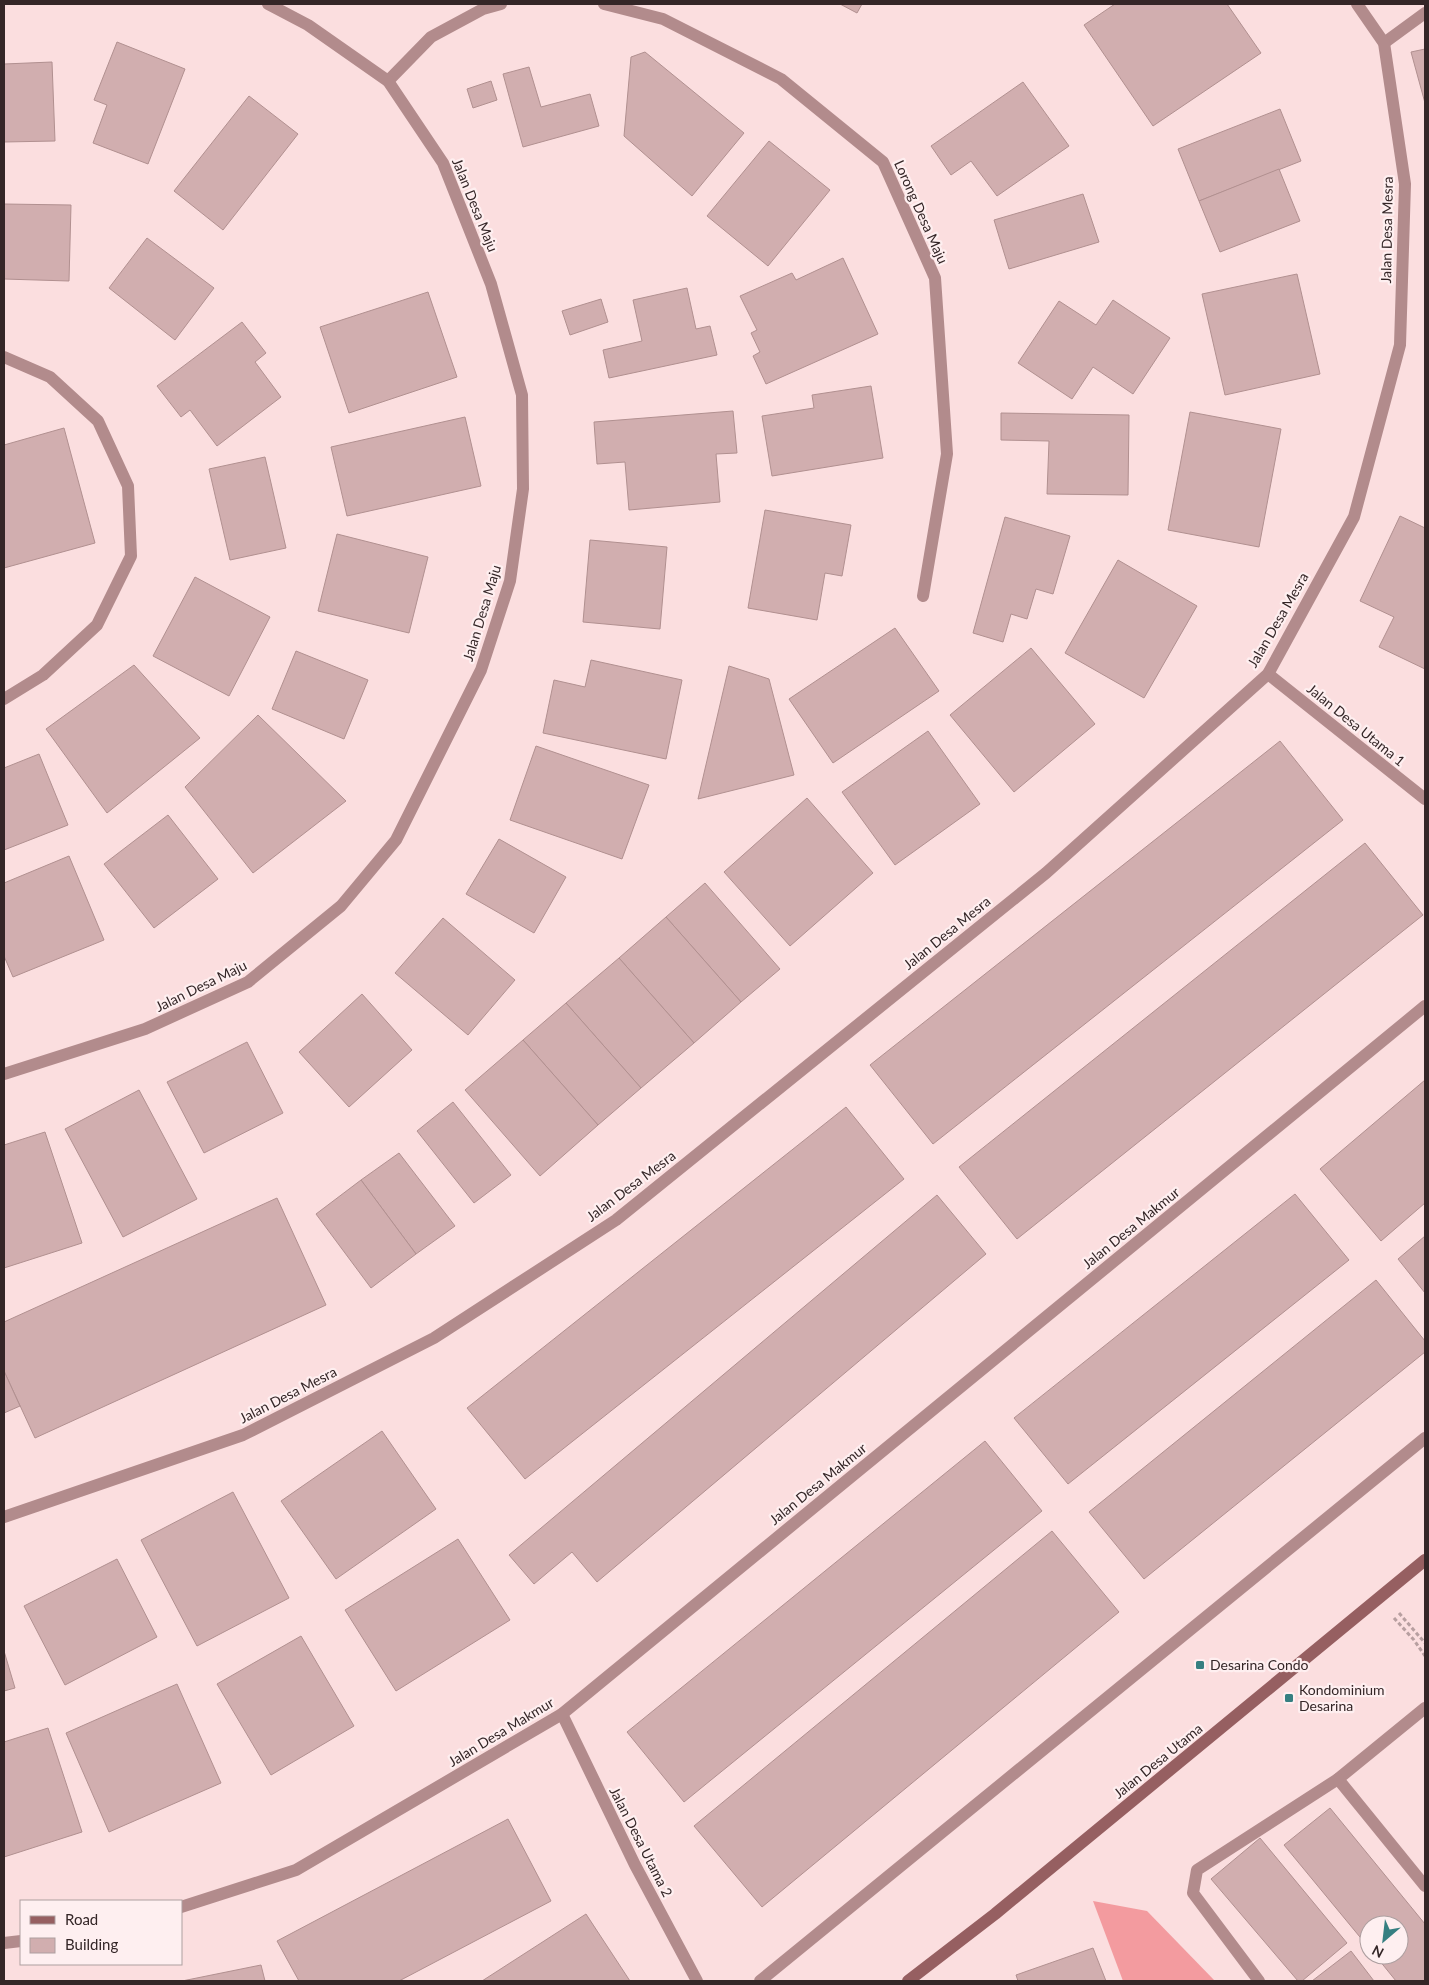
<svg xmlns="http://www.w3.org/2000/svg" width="1429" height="1985" font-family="Lato,sans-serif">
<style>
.forest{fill:#f39b9f}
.building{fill:#d1aeaf;stroke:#b19090}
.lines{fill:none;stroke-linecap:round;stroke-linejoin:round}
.path{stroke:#b79fa0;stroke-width:3;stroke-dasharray:4 2.5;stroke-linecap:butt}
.lane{stroke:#b28b8c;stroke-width:12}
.street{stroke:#b28b8c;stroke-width:12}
.secondary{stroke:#965f61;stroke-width:12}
.poi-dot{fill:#367f81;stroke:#feeff0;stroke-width:2}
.labels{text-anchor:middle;stroke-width:4.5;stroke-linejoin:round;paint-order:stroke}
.street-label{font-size:14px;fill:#342627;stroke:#feeff0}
.poi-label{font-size:14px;fill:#342627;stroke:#feeff0;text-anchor:start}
</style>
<rect width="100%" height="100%" fill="#fbdedf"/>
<polygon class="forest" points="1093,1901 1147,1911 1215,1981 1123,1981"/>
<g class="building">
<polygon points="840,4 862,4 857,13"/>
<polygon points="1115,4 1227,4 1261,53 1153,126 1084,25"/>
<polygon points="117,42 185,69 148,164 93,143 107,105 94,100"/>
<polygon points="1425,49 1425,103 1411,52"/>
<polygon points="645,52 744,133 692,196 624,136 631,57"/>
<polygon points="52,62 55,141 4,142 4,64"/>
<polygon points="529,67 541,107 590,94 599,126 523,147 503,74"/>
<polygon points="491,81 497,100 473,108 467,89"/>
<polygon points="1023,82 1069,146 997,196 971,161 951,175 931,146"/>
<polygon points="249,96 298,134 223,230 174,191"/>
<polygon points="1280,109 1301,161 1199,201 1178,149"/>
<polygon points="769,141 830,190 768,266 707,216"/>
<polygon points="1279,169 1300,221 1220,252 1199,201"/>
<polygon points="1083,194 1099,242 1009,269 994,220"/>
<polygon points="4,204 71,205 69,281 4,279"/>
<polygon points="147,238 214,288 175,340 109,288"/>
<polygon points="843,258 878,334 766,384 753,356 760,352 751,333 757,330 740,296 792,273 796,280"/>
<polygon points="1297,274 1320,374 1225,395 1202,294"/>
<polygon points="687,288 696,329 710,326 717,355 609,378 603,350 642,341 633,300"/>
<polygon points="428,292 457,377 349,413 320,327"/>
<polygon points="601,299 608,322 570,335 562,311"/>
<polygon points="1113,300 1170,338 1133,394 1093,367 1072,399 1018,363 1059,301 1096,325"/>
<polygon points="242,322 266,353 255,362 281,397 217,446 190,410 181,417 157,386"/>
<polygon points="871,386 883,458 772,476 762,416 814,408 812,395"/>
<polygon points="733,411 737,453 716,454 720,502 629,510 625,462 597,464 594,422"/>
<polygon points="1190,412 1281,429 1259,547 1168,530"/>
<polygon points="1001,413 1129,415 1128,495 1047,494 1049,441 1001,440"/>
<polygon points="465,417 481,486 347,516 331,447"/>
<polygon points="64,428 95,543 4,568 4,445"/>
<polygon points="265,457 286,548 230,560 209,469"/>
<polygon points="765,510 851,525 842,576 825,573 817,620 748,608"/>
<polygon points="1400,516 1425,528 1425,669 1379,647 1394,617 1360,601"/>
<polygon points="1005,517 1070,536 1053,594 1036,589 1027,619 1011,614 1003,642 973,633"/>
<polygon points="337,534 428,557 409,633 318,611"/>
<polygon points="590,540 667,547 660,629 583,622"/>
<polygon points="1118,560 1197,606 1144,698 1065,653"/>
<polygon points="195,577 270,617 229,696 153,656"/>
<polygon points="895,628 939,691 833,763 789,699"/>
<polygon points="1031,648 1095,724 1014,792 950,715"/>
<polygon points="296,651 368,680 344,739 272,709"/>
<polygon points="591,660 682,680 666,759 543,733 554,680 585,687"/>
<polygon points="134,665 200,738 107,813 46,729"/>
<polygon points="729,666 769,679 794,775 698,799"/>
<polygon points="258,715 346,801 253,873 185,787"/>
<polygon points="928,731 980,804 895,865 842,792"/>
<polygon points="1280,741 1343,820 933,1144 870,1065"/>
<polygon points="536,746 649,785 622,859 510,820"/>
<polygon points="39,754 68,825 4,850 4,768"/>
<polygon points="807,798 873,873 790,946 724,872"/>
<polygon points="168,815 218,879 154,928 104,864"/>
<polygon points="499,839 566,877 534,933 466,894"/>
<polygon points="1365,843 1423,915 1017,1239 959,1167"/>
<polygon points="69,856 104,940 13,977 4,956 4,883"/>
<polygon points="705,883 780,969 741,1002 666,917"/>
<polygon points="666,917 741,1002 694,1043 619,958"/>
<polygon points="443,918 515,980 468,1035 395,973"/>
<polygon points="619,958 694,1043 641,1088 566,1003"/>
<polygon points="362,994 412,1050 349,1107 299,1052"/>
<polygon points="566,1003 641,1088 598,1125 523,1040"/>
<polygon points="523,1040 598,1125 540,1176 465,1090"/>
<polygon points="247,1042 283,1113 204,1153 167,1082"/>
<polygon points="1425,1080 1425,1203 1381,1241 1320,1169"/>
<polygon points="139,1090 197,1199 123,1237 65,1129"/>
<polygon points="453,1102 511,1175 474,1203 417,1131"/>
<polygon points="846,1107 904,1179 525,1479 467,1408"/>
<polygon points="45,1132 82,1243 4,1268 4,1145"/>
<polygon points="399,1153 455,1226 416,1254 361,1180"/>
<polygon points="361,1180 416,1254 371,1288 316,1214"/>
<polygon points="1295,1194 1349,1260 1068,1484 1014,1418"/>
<polygon points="937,1195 986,1254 597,1582 572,1552 534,1584 509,1555"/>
<polygon points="277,1198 326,1305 35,1438 4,1371 4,1322"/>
<polygon points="1425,1236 1425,1293 1398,1259"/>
<polygon points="1376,1280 1425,1341 1425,1352 1144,1579 1089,1512"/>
<polygon points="4,1371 20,1406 4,1413"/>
<polygon points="382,1431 436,1509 336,1579 281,1501"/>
<polygon points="985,1441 1042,1511 684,1802 627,1732"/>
<polygon points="233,1492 289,1598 197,1646 141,1540"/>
<polygon points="1052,1531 1119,1612 762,1907 694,1826"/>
<polygon points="458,1539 510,1620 396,1691 345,1610"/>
<polygon points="117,1559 157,1637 65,1685 24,1606"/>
<polygon points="301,1636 354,1726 271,1775 217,1684"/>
<polygon points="4,1651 15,1688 4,1691"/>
<polygon points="177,1684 221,1783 109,1832 66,1733"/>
<polygon points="48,1728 82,1832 4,1857 4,1742"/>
<polygon points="1330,1808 1425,1924 1425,1981 1396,1981 1375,1955 1399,1955 1399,1925 1369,1925 1369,1948 1284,1845"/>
<polygon points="508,1819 551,1901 399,1981 299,1981 277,1941"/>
<polygon points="1260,1838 1347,1943 1302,1981 1298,1981 1211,1879"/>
<polygon points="586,1914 630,1981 482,1981"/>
<polygon points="1093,1948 1106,1981 1018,1981 1016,1975"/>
<polygon points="1351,1951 1374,1981 1312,1981"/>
<polygon points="261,1965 265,1981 182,1981"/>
</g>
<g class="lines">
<g class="path">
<polyline points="1399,1613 1425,1643"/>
<polyline points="1394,1618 1414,1640 1425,1656"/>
</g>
<g class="lane">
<polyline points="1425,1708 1338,1779 1425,1886"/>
<polyline points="1259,1981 1193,1893 1197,1870 1338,1779"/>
</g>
<g class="street">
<polyline points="604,4 663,19 781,79 883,162 935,278 947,454 923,596"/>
<polyline points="1384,43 1425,13"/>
<polyline points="388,81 431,37 483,9 501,4"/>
<polyline points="4,357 50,377 98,421 128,486 131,556 97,625 43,675 4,699"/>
<polyline points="1268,674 1425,799"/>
<polyline points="4,1074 145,1029 248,982 341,906 396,840 481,670 510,581 523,489 522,395 491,284 443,163 388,81 308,25 268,4"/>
<polyline points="4,1517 243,1435 434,1338 616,1220 1046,873 1268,674 1354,517 1400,345 1405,184 1384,43 1357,4"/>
<polyline points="562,1714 635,1865 697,1981"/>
<polyline points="181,1907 296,1870 562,1714 1425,1006"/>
<polyline points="4,1943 21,1941"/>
<polyline points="760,1981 1425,1438"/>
</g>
<polyline class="secondary" points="908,1981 995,1914 1425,1560"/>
</g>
<g class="poi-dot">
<rect x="1195" y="1660" width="10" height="10" rx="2.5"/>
<rect x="1284" y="1693" width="10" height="10" rx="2.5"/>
</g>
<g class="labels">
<g class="street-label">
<text transform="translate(475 205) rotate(68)" y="5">Jalan Desa Maju</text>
<text transform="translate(921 212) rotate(66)" y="5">Lorong Desa Maju</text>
<text transform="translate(1387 230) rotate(-89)" y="5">Jalan Desa Mesra</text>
<text transform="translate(482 613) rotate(-73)" y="5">Jalan Desa Maju</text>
<text transform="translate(1278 620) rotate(-60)" y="5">Jalan Desa Mesra</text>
<text transform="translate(1356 725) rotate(39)" y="5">Jalan Desa Utama 1</text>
<text transform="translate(947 933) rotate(-39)" y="5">Jalan Desa Mesra</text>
<text transform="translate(201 986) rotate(-26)" y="5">Jalan Desa Maju</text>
<text transform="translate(631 1186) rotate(-37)" y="5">Jalan Desa Mesra</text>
<text transform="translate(1131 1228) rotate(-39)" y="5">Jalan Desa Makmur</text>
<text transform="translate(288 1395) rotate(-27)" y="5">Jalan Desa Mesra</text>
<text transform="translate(818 1484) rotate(-39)" y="5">Jalan Desa Makmur</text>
<text transform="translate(501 1732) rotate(-31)" y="5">Jalan Desa Makmur</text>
<text transform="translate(1158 1761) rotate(-39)" y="5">Jalan Desa Utama</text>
<text transform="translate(641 1842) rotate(63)" y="5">Jalan Desa Utama 2</text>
</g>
<g class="poi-label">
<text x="1210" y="1670">Desarina Condo</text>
<text x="1299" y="1695">Kondominium<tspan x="1299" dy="16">Desarina</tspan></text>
</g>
</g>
<rect width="1429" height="1985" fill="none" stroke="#342627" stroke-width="10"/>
<rect x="20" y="1900" width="162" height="65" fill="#feeff0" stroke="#ad9fa0"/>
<rect x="30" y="1916" width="25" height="8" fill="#965f61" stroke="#ad9fa0"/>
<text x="65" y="1925" font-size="15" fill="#342627">Road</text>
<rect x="30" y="1938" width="25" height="15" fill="#d1aeaf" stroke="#ad9fa0"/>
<text x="65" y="1950" font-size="15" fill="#342627">Building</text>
<g transform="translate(1384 1940) rotate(208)"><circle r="24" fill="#feeff0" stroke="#ad9fa0"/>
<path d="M0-4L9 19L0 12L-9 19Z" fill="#367f81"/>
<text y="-8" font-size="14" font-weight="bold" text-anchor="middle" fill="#342627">N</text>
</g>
</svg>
